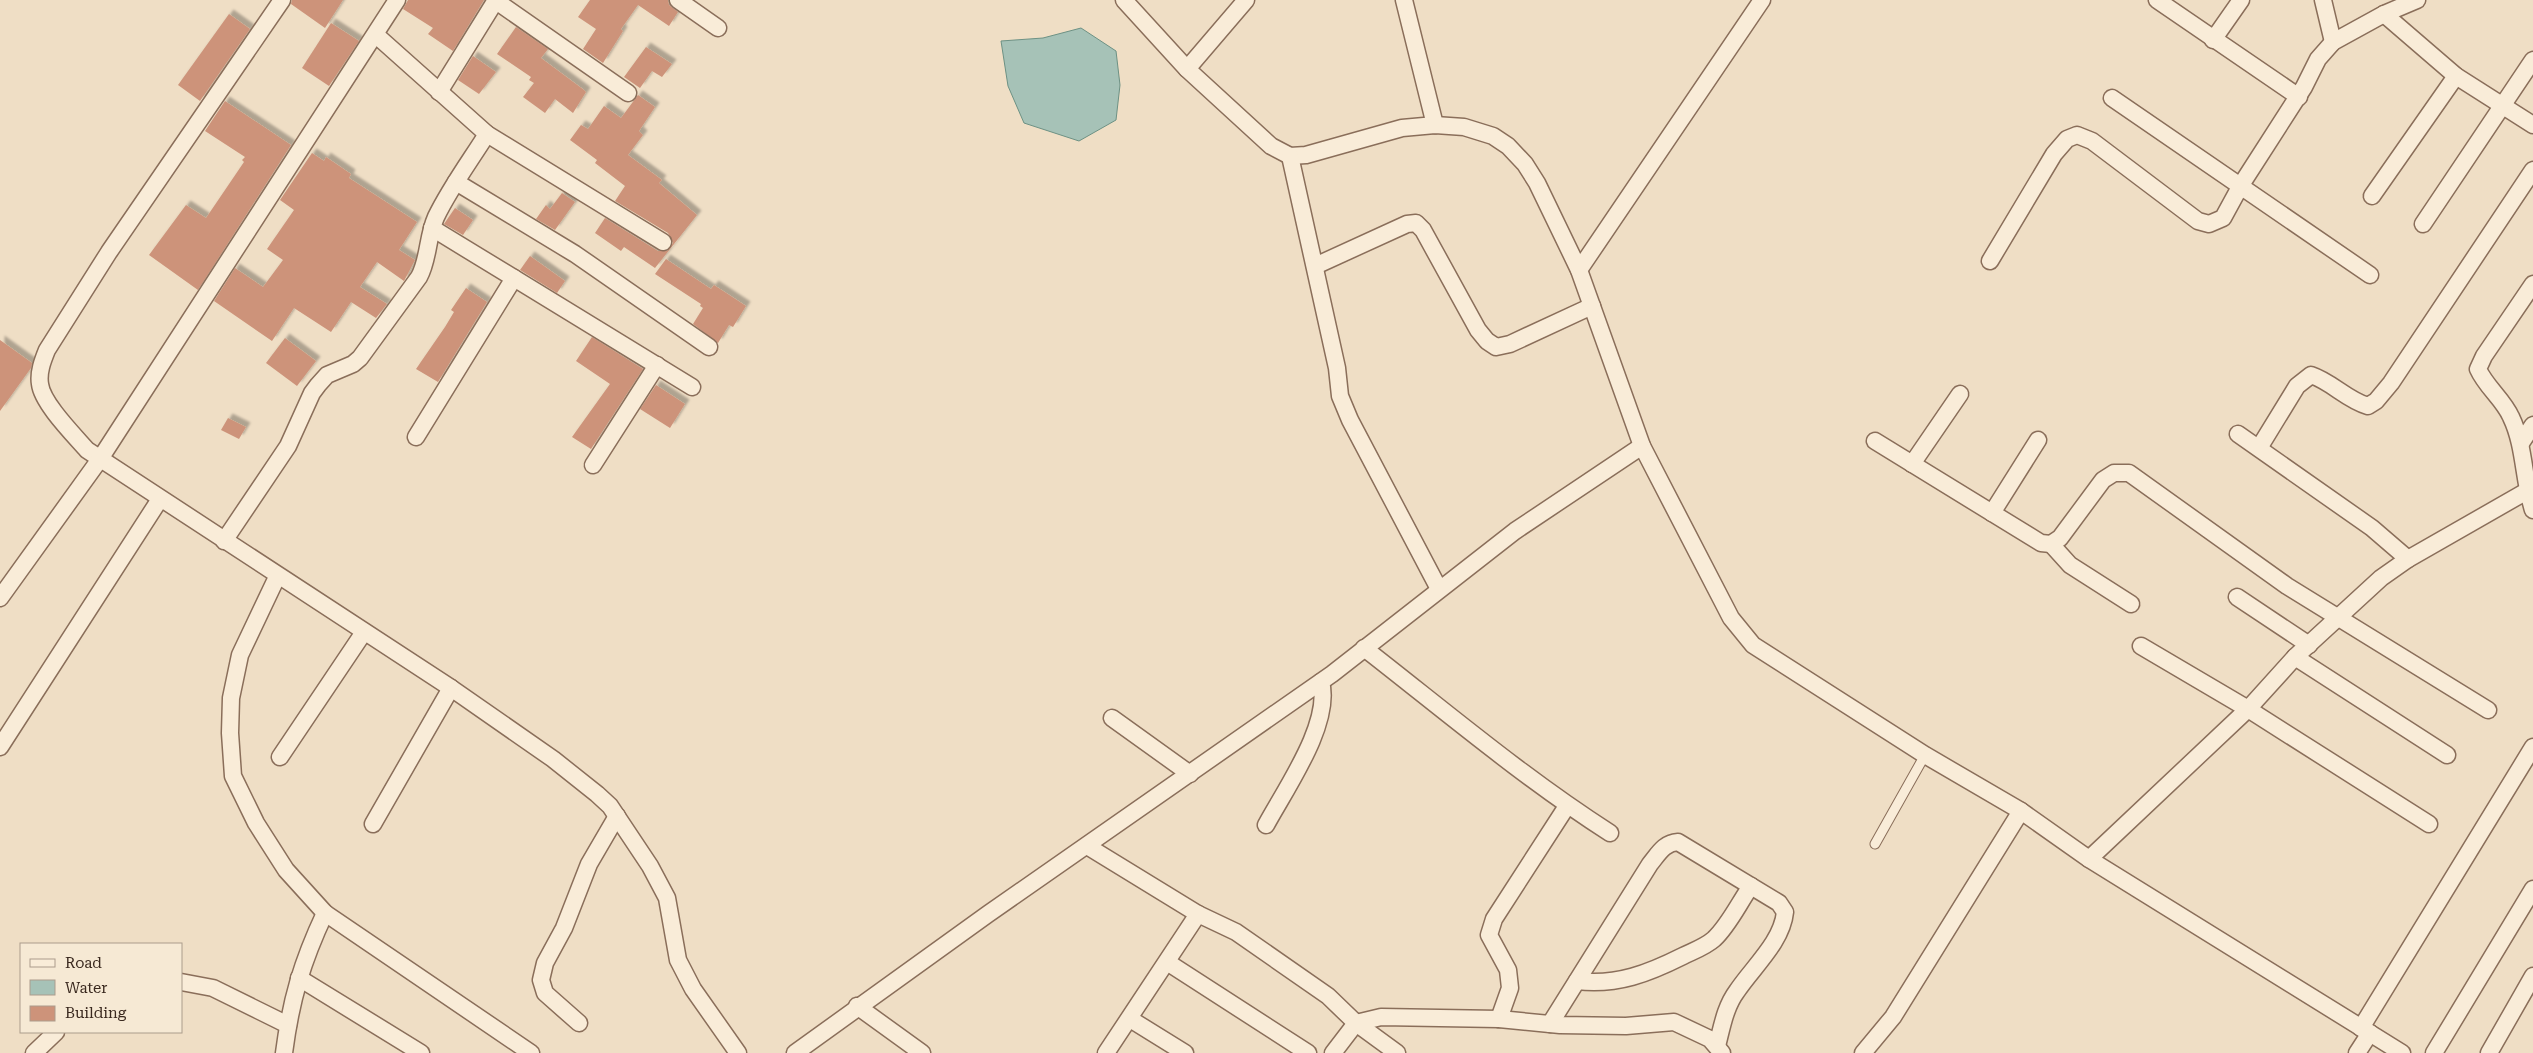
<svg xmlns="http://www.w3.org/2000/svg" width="2533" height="1053" font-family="'Roboto Serif',serif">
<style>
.water{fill:#a6c2b7;stroke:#6d9184}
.building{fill:#cd937a;filter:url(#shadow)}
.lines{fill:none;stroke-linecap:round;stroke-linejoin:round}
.lane-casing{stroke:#8a6e5a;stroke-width:11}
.street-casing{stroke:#8a6e5a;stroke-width:19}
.lane{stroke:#f9ecd8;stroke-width:9}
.street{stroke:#f9ecd8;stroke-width:16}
</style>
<defs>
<filter id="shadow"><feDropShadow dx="4.5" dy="-4.5" stdDeviation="1" flood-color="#0004"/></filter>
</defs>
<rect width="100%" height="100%" fill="#efdec5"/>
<polygon class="water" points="1081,28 1116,51 1120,85 1116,120 1079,141 1024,123 1008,86 1001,41 1043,38"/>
<g class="building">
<polygon points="292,0 343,0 325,28 291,4"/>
<polygon points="408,0 484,0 453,51 428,34 433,28 403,9"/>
<polygon points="590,0 668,0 669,5 678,12 669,26 638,5 621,29 623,31 603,63 583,49 596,29 578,17"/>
<polygon points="229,14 250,29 200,101 178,85"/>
<polygon points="331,23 359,41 329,86 302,68"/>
<polygon points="516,27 548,49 541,58 584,90 586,92 573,113 555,99 545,113 523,97 534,83 529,80 531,77 497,54"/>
<polygon points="646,47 672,64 662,77 652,71 640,88 624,77"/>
<polygon points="473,56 496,72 479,94 458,80"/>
<polygon points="638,95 655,107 639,131 643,135 628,155 662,180 659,183 697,215 655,268 624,247 621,251 595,233 605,218 658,251 667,251 673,243 668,233 615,201 625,186 595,163 597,160 570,140 581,125 588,129 604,106 621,118"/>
<polygon points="225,101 291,145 198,290 149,255 186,205 206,218 244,162 242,160 245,157 205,131"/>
<polygon points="312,153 324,161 326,157 351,174 349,178 417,222 399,250 415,260 404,281 377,262 360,287 387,304 376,318 351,302 331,332 294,308 272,341 214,301 235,268 263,287 283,260 267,249 294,210 280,200"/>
<polygon points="562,193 575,202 555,230 536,219 546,205 550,209"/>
<polygon points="455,208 473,220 463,235 444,224"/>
<polygon points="530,256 565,281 557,293 520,270"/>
<polygon points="666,259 711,289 714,285 746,306 733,327 729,325 718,343 693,324 703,308 700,306 701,304 655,274"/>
<polygon points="466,288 487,302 438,382 416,369 445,327 454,312 451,310"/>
<polygon points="592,337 643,369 591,449 572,437 610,384 576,361"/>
<polygon points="285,338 316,361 297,386 266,363"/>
<polygon points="0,340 32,363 31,368 0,411"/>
<polygon points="656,385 685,404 670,428 640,409"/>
<polygon points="228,418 246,427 239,439 221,430"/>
</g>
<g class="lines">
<g class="lane-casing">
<polyline id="lane" points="1875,844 1925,755"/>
</g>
<g class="street-casing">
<g id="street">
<path d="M 282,0 L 109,252 L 47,350 C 43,360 38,372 40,384 C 42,403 74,435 87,450 L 451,688 L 553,759 L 597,794 L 610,806 L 650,866 L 667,898 L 678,960 L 693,989 L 738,1053"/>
<polyline points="678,0 718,28"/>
<polyline points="1124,0 1187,69 1271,146 1290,156 1306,155 1402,128 1435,125 1464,127 1493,136 1508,146 1525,164 1537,183 1579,270 1642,446 1731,618 1753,645 1925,755 2021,811 2089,859 2402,1053"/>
<polyline points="1404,0 1435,125"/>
<polyline points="2157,0 2299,97"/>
<polyline points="2323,0 2333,42"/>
<polyline points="496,1 628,93"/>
<polyline points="2384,14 2456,76 2533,125"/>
<polyline points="376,35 487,134 663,242"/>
<polyline points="2213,40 2241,0"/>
<polyline points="1187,69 1246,0"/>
<polyline points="439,92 496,0"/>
<polyline points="2112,98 2370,275"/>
<polyline points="1290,156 1337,368 1340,396 1350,420 1439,589"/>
<polyline points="456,182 575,254 709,347"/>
<polyline points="2372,196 2456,76"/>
<polyline points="2423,224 2533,60"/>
<polyline points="432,228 692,387"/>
<polyline points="1990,261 2054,154 2067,139 2077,135 2092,141 2198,221 2209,224 2223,218 2241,185 2304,87 2318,59 2333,42 2384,14 2417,0"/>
<polyline points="1315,266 1407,224 1416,223 1423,230 1478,330 1487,341 1496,347 1510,344 1592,306"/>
<polyline points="1579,270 1762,0"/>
<path d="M 2533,284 L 2484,356 L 2478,369 C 2486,387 2503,399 2511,417 C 2525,446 2523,479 2533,510"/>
<polyline points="2238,434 2372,528 2408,559"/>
<polyline points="416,437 514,278"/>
<polyline points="1875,441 2041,543 2051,544 2060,538 2103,480 2114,473 2129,473 2287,586 2488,710"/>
<polyline points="2521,443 2533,425"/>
<path d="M 2259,448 L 2297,386 L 2311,375 C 2332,382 2347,400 2368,406 L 2376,401 L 2391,383 L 2533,170"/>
<polyline points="1912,464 1960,394"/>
<polyline points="593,465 657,365"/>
<polyline points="1992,513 2038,440"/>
<path d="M 224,541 L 288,446 L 312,393 L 318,385 L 327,375 L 353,364 L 360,358 L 419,277 C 429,259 427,237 436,217 C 450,188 470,161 487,134"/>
<polyline points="2051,544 2070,565 2131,604"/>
<polyline points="277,577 240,655 231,698 230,733 233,776 256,823 286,870 325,913 531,1053"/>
<polyline points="2237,597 2309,645"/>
<polyline points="0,598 100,459 397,0"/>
<polyline points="2141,646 2248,709 2429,824"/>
<path d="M 1364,648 C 1445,711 1524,778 1610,833"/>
<polyline points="2295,657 2447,755"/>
<polyline points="1112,718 1190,774"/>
<polyline points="0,747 160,499"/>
<polyline points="280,757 364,632"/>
<polyline points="373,824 451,688"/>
<path d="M 1266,825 C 1286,788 1332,723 1321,682"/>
<polyline points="1087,846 1198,914 1236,932 1328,996 1356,1023 1397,1053"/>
<polyline points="2089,859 2248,709 2295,657 2381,578 2408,559 2527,491"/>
<polyline points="1167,962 1308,1053"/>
<polyline points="299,978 421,1053"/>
<path d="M 1577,981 C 1617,986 1649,973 1683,956 C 1693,951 1705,947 1714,939 C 1729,925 1739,903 1751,886"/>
<polyline points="181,982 213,988 288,1025"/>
<polyline points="857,1006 922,1053"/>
<polyline points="1130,1019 1185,1053"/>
<polyline points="1499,1019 1510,988 1508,970 1489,935 1494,919 1567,806"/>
<polyline points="579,1023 545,993 541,980 545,963 564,928 589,864 617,816"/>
<path d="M 1550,1024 L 1650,864 C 1659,853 1664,843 1678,842 L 1779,903 L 1785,912 C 1782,942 1753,967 1737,991 C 1725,1007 1722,1027 1717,1046"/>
<polyline points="2361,1028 2533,747"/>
<polyline points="34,1053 56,1032"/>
<path d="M 284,1053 C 291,999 302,962 325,913"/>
<polyline points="795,1053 988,914 1332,674 1515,531 1642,446"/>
<polyline points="1106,1053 1198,914"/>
<polyline points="1333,1053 1356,1023 1381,1017 1499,1019 1560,1025 1626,1026 1674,1022 1710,1039 1722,1053"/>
<polyline points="1863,1053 1893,1017 2021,811"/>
<polyline points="2357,1053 2370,1033"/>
<polyline points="2434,1053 2533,889"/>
<polyline points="2489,1053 2533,976"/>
</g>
</g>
<use href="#lane" class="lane"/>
<use href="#street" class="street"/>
</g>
<rect x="20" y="943" width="162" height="90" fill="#f6e9d4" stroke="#ab9c8c"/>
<rect x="30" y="959" width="25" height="8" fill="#f9ecd8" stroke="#ab9c8c"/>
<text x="65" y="968" font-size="15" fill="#3a291f">Road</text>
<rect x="30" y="980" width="25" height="15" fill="#a6c2b7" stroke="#ab9c8c"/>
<text x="65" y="993" font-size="15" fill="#3a291f">Water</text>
<rect x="30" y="1006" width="25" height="15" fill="#cd937a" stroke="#ab9c8c"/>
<text x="65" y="1018" font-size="15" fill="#3a291f">Building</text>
</svg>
